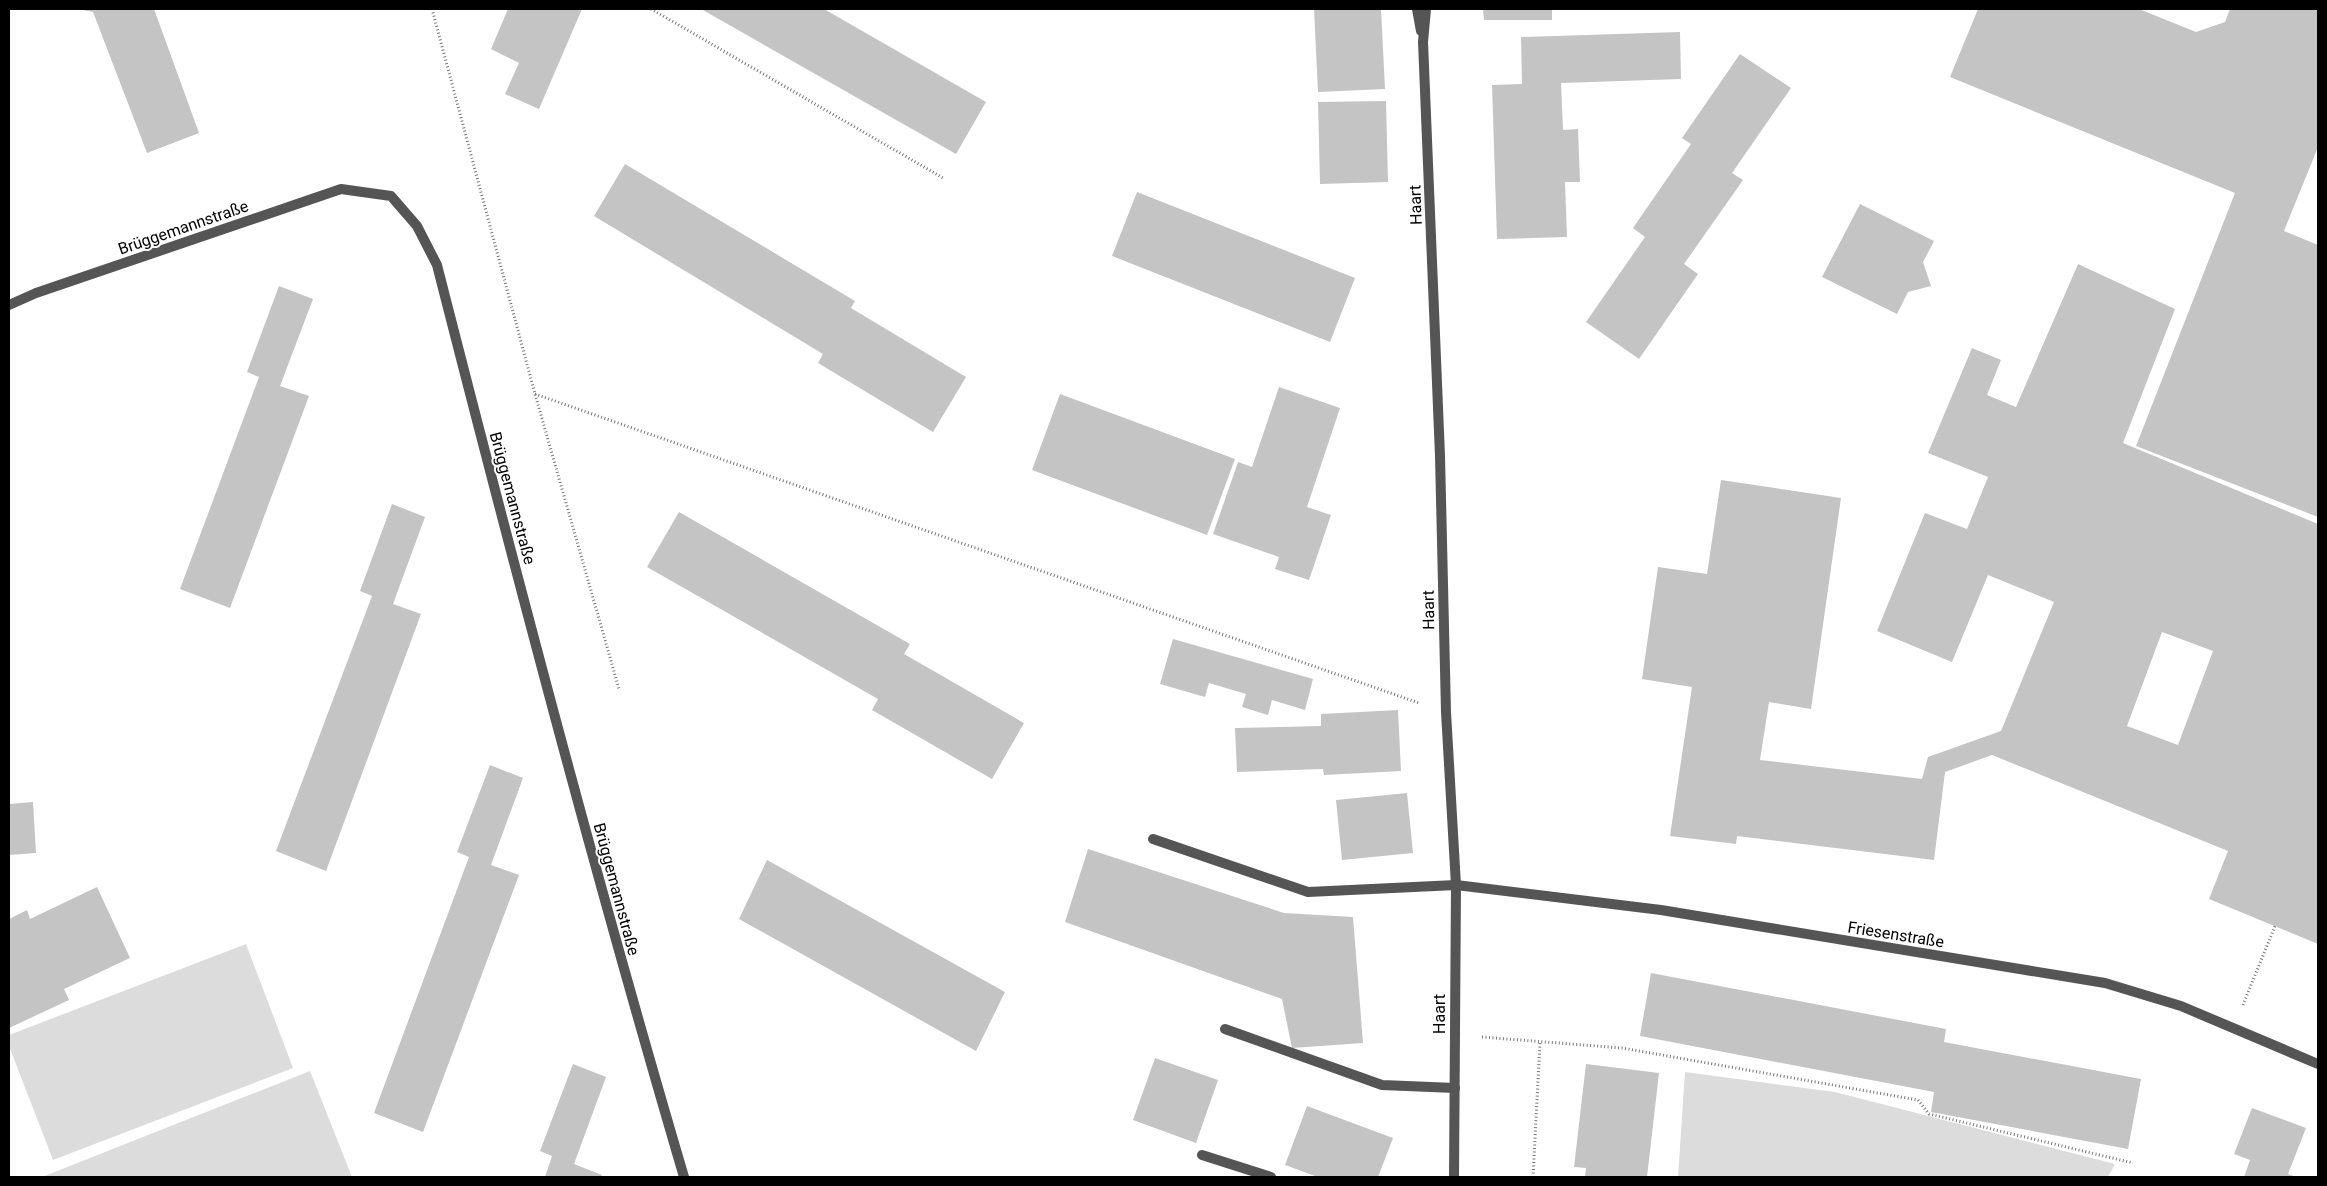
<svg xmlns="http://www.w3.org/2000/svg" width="2327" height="1186" font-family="Roboto,sans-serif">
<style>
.green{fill:#dcdcdc}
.building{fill:#c4c4c4;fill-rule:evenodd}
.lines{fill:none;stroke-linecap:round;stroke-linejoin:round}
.path{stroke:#777;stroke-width:3;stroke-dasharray:1 2.5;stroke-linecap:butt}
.service{stroke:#555;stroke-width:10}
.minor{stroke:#555;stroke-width:10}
.labels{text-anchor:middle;stroke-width:4;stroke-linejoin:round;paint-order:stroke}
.street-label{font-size:16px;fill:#000;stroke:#fff}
</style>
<rect width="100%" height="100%" fill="#fff"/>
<g class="green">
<polygon points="246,944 293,1068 53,1160 9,1046 9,1035"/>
<polygon points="310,1071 352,1177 42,1177"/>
<polygon points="1685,1072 1835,1092 2115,1164 2108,1177 1678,1177"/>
</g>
<g class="building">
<polygon points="78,9 154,9 199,133 147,153 93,12"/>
<polygon points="508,9 582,9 539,109 505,94 519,63 491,49"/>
<polygon points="701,9 824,9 986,102 956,154"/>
<polygon points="1314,9 1381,9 1385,89 1318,92"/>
<polygon points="1483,9 1552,9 1552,20 1484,20"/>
<polygon points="1978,9 2139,9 2196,32 2225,22 2230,9 2318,9 2318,147 2284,231 2318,245 2318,517 2136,446 2235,193 1950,77"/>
<polygon points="1680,32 1681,79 1561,83 1563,130 1578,129 1580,182 1565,182 1567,237 1497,239 1492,85 1522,84 1521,37"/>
<polygon points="1740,54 1791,88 1732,173 1743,180 1684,264 1698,274 1639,359 1586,322 1645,237 1633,228 1691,144 1682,138"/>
<polygon points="1386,101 1388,182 1320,184 1318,102"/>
<polygon points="625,164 855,301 851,308 966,377 933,432 818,363 823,354 594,216"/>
<polygon points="1137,192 1355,278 1330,342 1112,256"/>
<polygon points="1860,204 1934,241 1923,262 1931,286 1908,292 1897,314 1822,277"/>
<path d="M 2078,264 L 2175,309 L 2123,443 L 2318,524 L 2318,944 L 2209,899 L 2228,851 L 1992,755 L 1945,772 L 1934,860 L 1737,836 L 1736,844 L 1670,836 L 1692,687 L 1642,679 L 1658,567 L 1707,574 L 1721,480 L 1841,498 L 1811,709 L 1769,702 L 1760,760 L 1922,779 L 1928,757 L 2001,731 L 2054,602 L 1988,575 L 1952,662 L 1877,631 L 1925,513 L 1967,529 L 1988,477 L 1928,453 L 1972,348 L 2001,360 L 1987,395 L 2016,407 ZM 2162,632 L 2213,651 L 2178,745 L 2127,726 Z"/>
<polygon points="279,286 313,299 280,386 309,396 230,608 180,589 259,377 247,372"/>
<polygon points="1279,387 1340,408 1307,507 1331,515 1309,580 1275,569 1279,557 1213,534 1238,462 1252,467"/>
<polygon points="1060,394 1235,459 1207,535 1032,470"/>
<polygon points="392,504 425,517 393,604 421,614 326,871 276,851 372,596 360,591"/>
<polygon points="679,512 910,644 904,654 1024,723 992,779 872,710 878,699 647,567"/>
<polygon points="1173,639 1313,679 1305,710 1272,700 1268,715 1242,707 1246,694 1209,683 1205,697 1160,684"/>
<polygon points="1398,710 1401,771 1324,775 1323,769 1237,772 1235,728 1321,726 1321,714"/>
<polygon points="490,765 523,778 491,865 519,875 423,1132 374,1113 469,857 457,852"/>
<polygon points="1407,793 1413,853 1342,860 1336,800"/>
<polygon points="33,802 36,853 9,855 9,804"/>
<polygon points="1088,849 1284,913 1353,917 1363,1043 1292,1048 1282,999 1065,922"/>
<polygon points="767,860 1005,992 976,1051 739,919"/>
<polygon points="97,887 130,958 64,989 69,1000 9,1028 9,919 27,910 30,919"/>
<polygon points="1651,973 1946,1029 1944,1042 2141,1079 2128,1149 1931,1112 1934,1092 1640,1036"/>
<polygon points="1155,1058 1218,1080 1196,1143 1133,1120"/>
<polygon points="573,1064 606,1077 574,1164 602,1175 601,1177 545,1177 552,1156 540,1151"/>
<polygon points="1586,1064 1659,1073 1647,1177 1585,1177 1586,1168 1574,1167"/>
<polygon points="1307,1106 1393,1138 1378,1177 1318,1177 1285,1165"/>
<polygon points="2252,1108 2306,1128 2288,1174 2296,1177 2244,1177 2250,1160 2234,1154"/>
</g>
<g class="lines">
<g class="path">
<polyline points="432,9 535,394 619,689"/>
<polyline points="651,9 943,178"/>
<polyline points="535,394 1419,703"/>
<polyline points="2243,1005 2275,926"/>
<polyline points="1482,1037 1622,1048 1918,1100 1929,1114 2133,1163"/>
<polyline points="1533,1177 1540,1043"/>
</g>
<g class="service">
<polyline points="1153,839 1308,892 1456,885"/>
<polyline points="1225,1029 1382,1085 1455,1088"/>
<polyline points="1202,1155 1271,1177"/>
</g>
<g class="minor">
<polyline points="1417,9 1421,31"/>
<polyline points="1426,9 1423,42 1440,456 1446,712 1456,885 1454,1177"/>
<path d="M 9,305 L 36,293 L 341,189 L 391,196 L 417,226 L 437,265 C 515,570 595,875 684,1177"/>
<polyline points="1456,885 1661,910 2105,983 2181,1006 2318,1064"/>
</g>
</g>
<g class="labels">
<g class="street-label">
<text transform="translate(1415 205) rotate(-92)" y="6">Haart</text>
<text transform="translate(183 227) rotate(-19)" y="6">Brüggemannstraße</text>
<text transform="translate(513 498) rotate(75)" y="6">Brüggemannstraße</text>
<text transform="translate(1428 610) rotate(-91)" y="6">Haart</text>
<text transform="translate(617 889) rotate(75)" y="6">Brüggemannstraße</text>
<text transform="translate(1896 934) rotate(9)" y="6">Friesenstraße</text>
<text transform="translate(1439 1014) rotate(-90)" y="6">Haart</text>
</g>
</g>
<rect width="2327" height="1186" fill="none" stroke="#000000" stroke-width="20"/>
</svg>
